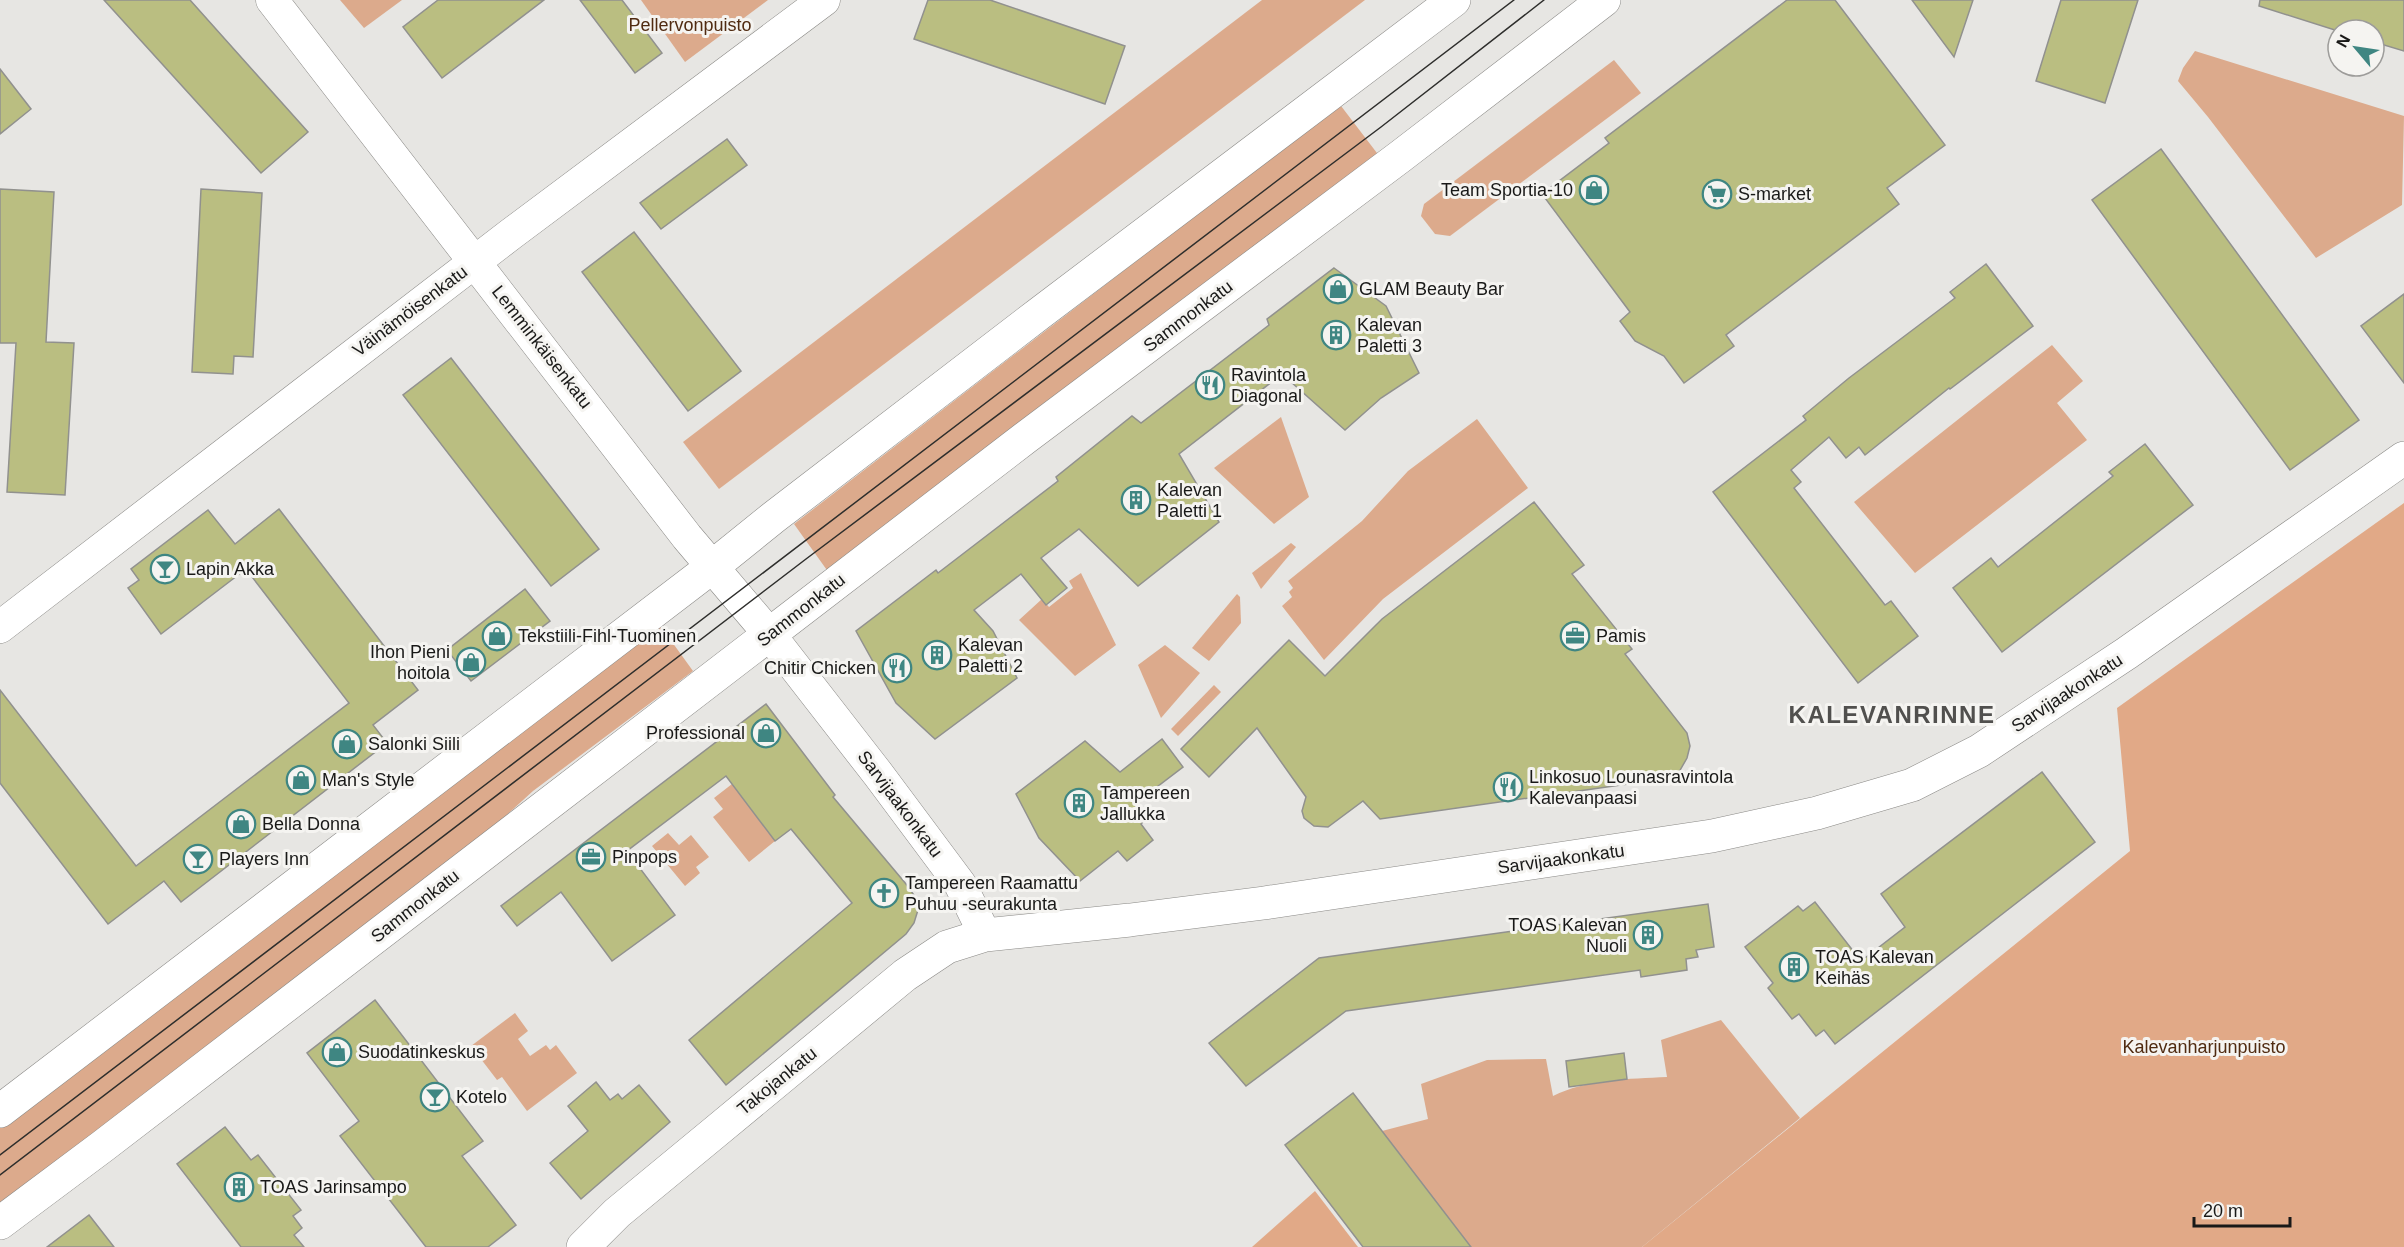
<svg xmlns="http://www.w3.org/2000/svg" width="2404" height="1247" font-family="Arial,sans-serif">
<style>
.green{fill:#dcaa8c}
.forest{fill:#e1a987}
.building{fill:#babe81;stroke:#91918e;stroke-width:1.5}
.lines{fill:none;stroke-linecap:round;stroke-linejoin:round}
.minor-casing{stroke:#8a8986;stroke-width:33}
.tertiary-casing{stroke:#8a8986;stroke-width:34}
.secondary-casing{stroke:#8a8986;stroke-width:34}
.minor{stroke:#fff;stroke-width:32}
.tertiary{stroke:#fff;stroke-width:33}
.secondary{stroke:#fff;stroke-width:33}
.tram{stroke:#2e2e2c;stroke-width:1.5}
.labels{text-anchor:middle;stroke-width:6;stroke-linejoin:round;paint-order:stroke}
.park-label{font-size:18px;fill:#502b11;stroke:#f5f4f1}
.poi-label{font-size:18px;fill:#191918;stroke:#f5f4f1;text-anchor:start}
.street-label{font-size:18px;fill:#191918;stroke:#f5f4f1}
.district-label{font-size:24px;font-weight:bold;letter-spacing:1.5px;fill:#51504e;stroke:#f5f4f1}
</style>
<rect width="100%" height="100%" fill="#e7e6e3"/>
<g class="green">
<polygon points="340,0 402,0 364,28"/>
<polygon points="641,0 768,0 685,62"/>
<polygon points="1262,0 1365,0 719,489 683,442"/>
<polygon points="2195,51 2404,116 2402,205 2316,258 2208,117 2178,81 2183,68"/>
<polygon points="1614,60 1641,93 1450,236 1435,234 1421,216 1424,204"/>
<polygon points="1338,102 1380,157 829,573 794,524 1144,255"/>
<polygon points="2052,345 2083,381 2057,403 2087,440 1915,573 1854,502"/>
<polygon points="1281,417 1309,497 1274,524 1214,468"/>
<polygon points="1477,419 1528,488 1383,599 1324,660 1282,606 1292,597 1289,592 1293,588 1288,581 1362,521 1408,471"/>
<polygon points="1291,543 1296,547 1261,589 1252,573"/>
<polygon points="1081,573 1116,645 1075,676 1019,620 1042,599 1049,607 1073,588 1069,581"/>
<polygon points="1237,594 1240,597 1241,623 1209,661 1192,648"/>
<polygon points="659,624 693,671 533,791 468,850 0,1210 0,1125"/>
<polygon points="1165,645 1200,673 1161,718 1138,665"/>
<polygon points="1214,685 1221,692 1178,736 1171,729"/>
<polygon points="732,784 775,841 749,862 713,817 723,809 714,798"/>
<polygon points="668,833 679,845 691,835 709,857 696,867 700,873 685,886 652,846"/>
<polygon points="515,1013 528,1031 518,1039 530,1056 546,1045 550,1050 556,1045 577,1073 527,1111 502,1077 497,1080 471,1046"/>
<path d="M 1721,1020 L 1800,1118 L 1642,1247 L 1471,1247 L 1382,1131 L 1428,1119 L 1421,1084 L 1487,1060 L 1546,1059 L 1553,1096 C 1587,1079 1629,1079 1667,1077 L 1661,1040 Z"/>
</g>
<g class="forest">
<polygon points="2404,503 2404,1247 1642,1247 2130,851 2117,708"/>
<polygon points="1315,1191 1358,1247 1252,1247"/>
</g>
<g class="building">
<polygon points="104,0 190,0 308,132 261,173"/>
<polygon points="438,0 544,0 442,78 403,27"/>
<polygon points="580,0 622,0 662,53 635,73"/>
<polygon points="928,0 990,0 1125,46 1105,104 914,39"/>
<polygon points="1787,0 1835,0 1945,145 1887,188 1899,204 1726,335 1734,346 1684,383 1664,356 1635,341 1620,321 1630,312 1542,194 1609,143 1605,138"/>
<polygon points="1912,0 1973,0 1954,57"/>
<polygon points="2061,0 2138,0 2105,103 2036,81"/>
<polygon points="2260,0 2404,0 2404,51 2374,42 2374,30 2338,31 2259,6"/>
<polygon points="0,69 31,109 0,134"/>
<polygon points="727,139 747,165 661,229 640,203"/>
<polygon points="2161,149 2359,420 2290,470 2092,200"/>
<polygon points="0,189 54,192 46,342 74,343 65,495 7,492 16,343 0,343"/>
<polygon points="201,189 262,193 253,357 234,356 233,374 192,372"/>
<polygon points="634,232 741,371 688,411 582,272"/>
<polygon points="1986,264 2033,326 1950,389 1949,388 1865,455 1859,447 1846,458 1829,437 1791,470 1801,482 1794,488 1885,605 1891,601 1918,636 1858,683 1713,492 1806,420 1803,416 1849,378 1955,298 1950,292"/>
<polygon points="1334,268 1386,306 1419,373 1381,398 1345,430 1282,374 1179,454 1219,522 1138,586 1079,529 1041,558 1067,588 1046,605 1021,574 974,610 993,631 1017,678 935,739 896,703 856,631 936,570 938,573 1058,481 1056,477 1132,416 1141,423 1269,325 1267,319"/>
<polygon points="2404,294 2404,383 2361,326"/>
<polygon points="451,358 599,549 551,586 403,395"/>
<polygon points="2145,444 2193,505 2002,652 1953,588 1991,558 1998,567 2113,476 2109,472"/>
<polygon points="1534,502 1584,565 1572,574 1632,649 1625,654 1687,733 1690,746 1687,758 1679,772 1663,779 1380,819 1363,801 1328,827 1314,826 1304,818 1302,811 1306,797 1257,728 1209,777 1181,749 1289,640 1325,676 1382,619"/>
<polygon points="279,509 418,690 373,725 387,743 181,902 164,881 108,924 0,783 0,690 136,866 349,703 246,569 161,634 128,588 139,580 131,569 208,510 235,544"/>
<polygon points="525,589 550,621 471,681 447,650"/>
<polygon points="766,704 835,795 833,797 906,884 916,898 918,910 914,923 906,934 726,1085 689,1040 852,903 791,829 775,841 726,776 627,851 675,915 612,961 561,892 517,926 501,906"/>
<polygon points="1162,739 1183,767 1136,803 1146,819 1141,824 1153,840 1127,861 1118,851 1080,881 1039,838 1016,794 1085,741 1120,772"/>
<polygon points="2042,772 2095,842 1835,1044 1824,1030 1816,1036 1799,1014 1792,1019 1768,988 1773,983 1745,947 1798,906 1803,911 1815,902 1861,961 1905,927 1881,894"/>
<polygon points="1708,904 1714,947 1696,950 1698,957 1686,959 1687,970 1641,977 1640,970 1346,1011 1246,1086 1209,1043 1319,958"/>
<polygon points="375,1000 483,1141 462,1156 516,1225 488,1247 426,1247 340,1136 359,1121 307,1053"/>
<polygon points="1624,1053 1627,1079 1569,1087 1566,1061"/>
<polygon points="596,1082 610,1100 618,1094 622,1099 639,1085 670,1122 581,1199 550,1163 588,1131 568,1106"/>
<polygon points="1353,1093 1382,1131 1471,1247 1363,1247 1285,1145"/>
<polygon points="225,1127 251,1160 258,1155 301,1210 293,1216 302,1228 294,1235 304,1247 241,1247 177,1164"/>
<polygon points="89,1215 114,1247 47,1247"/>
</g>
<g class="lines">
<g class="minor-casing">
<g id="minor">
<polyline points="272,0 687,537 770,635 878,774 960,884 985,935"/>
<polyline points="0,627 511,234 824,0"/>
</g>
</g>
<g class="tertiary-casing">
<polyline id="tertiary" points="583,1247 617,1213 714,1133 905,975 947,947 985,935 1130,920 1264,903 1712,836 1817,813 1912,785 1979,751 2127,653 2404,458"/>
</g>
<g class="secondary-casing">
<g id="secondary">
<polyline points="0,1111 712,567 774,517 1040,313 1454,0"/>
<polyline points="0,1223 103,1146 1025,438 1401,156 1604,0"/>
</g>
</g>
<use href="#minor" class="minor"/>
<use href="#tertiary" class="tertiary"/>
<use href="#secondary" class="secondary"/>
<g class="tram">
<polyline points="0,1155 1514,0"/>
<polyline points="0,1175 806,559 1381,127 1544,0"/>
</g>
</g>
<defs>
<g id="shop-ring" transform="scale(1.5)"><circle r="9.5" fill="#f5f4f1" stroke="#3f8682" stroke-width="1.5"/><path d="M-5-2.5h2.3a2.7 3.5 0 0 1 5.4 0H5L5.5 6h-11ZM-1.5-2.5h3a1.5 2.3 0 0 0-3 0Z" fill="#3f8682"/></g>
<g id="supermarket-ring" transform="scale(1.5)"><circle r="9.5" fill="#f5f4f1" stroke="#3f8682" stroke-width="1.5"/><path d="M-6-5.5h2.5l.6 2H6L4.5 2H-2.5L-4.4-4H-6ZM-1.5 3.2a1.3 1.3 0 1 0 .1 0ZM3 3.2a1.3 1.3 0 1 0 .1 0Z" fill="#3f8682"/></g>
<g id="building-ring" transform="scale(1.5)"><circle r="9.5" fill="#f5f4f1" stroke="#3f8682" stroke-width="1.5"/><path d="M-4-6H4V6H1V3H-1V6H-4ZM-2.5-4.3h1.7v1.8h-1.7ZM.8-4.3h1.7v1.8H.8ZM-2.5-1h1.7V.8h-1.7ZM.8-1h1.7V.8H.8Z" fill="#3f8682"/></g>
<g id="restaurant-ring" transform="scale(1.5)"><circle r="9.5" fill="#f5f4f1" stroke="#3f8682" stroke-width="1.5"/><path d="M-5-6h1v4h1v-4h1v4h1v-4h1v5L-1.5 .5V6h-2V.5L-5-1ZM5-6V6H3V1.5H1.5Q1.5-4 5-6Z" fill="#3f8682"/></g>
<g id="bar-ring" transform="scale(1.5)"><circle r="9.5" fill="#f5f4f1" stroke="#3f8682" stroke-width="1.5"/><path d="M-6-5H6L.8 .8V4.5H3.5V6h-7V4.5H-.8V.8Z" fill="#3f8682"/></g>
<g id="office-ring" transform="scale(1.5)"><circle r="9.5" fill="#f5f4f1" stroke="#3f8682" stroke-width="1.5"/><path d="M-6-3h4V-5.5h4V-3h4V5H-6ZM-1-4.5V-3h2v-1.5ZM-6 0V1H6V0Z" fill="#3f8682"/></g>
<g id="church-ring" transform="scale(1.5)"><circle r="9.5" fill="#f5f4f1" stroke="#3f8682" stroke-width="1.5"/><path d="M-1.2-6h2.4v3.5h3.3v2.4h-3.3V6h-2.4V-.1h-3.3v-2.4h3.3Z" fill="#3f8682"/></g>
</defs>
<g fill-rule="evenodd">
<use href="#shop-ring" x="1594" y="190"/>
<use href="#supermarket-ring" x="1717" y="194"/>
<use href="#shop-ring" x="1338" y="289"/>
<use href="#building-ring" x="1336" y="335"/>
<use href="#restaurant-ring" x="1210" y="385"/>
<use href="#building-ring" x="1136" y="500"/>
<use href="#bar-ring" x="165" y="569"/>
<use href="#shop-ring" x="497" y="636"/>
<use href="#office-ring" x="1575" y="636"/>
<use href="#building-ring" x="937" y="655"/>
<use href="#shop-ring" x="471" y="662"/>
<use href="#restaurant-ring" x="897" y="668"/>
<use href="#shop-ring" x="766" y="733"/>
<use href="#shop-ring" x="347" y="744"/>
<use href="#shop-ring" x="301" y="780"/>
<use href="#restaurant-ring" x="1508" y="787"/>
<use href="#building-ring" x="1079" y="803"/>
<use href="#shop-ring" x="241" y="824"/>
<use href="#office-ring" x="591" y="857"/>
<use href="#bar-ring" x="198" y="859"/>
<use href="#church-ring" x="884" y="893"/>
<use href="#building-ring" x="1648" y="935"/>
<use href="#building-ring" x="1794" y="967"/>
<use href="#shop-ring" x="337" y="1052"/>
<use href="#bar-ring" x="435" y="1097"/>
<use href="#building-ring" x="239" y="1187"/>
</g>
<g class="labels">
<g class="park-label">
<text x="690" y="31">Pellervonpuisto</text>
<text x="2204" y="1053">Kalevanharjunpuisto</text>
</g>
<g class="poi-label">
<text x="1573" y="196" text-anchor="end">Team Sportia-10</text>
<text x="1738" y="200">S-market</text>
<text x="1359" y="295">GLAM Beauty Bar</text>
<text x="1357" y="331">Kalevan<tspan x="1357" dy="21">Paletti 3</tspan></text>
<text x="1231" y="381">Ravintola<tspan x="1231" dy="21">Diagonal</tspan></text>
<text x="1157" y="496">Kalevan<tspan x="1157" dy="21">Paletti 1</tspan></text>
<text x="186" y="575">Lapin Akka</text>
<text x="518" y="642">Tekstiili-Fihl-Tuominen</text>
<text x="1596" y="642">Pamis</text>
<text x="958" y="651">Kalevan<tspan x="958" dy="21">Paletti 2</tspan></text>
<text x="450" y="658" text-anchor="end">Ihon Pieni<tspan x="450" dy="21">hoitola</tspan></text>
<text x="876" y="674" text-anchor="end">Chitir Chicken</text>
<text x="745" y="739" text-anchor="end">Professional</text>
<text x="368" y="750">Salonki Siili</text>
<text x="1529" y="783">Linkosuo Lounasravintola<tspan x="1529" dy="21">Kalevanpaasi</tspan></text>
<text x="322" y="786">Man's Style</text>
<text x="1100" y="799">Tampereen<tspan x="1100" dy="21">Jallukka</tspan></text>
<text x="262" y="830">Bella Donna</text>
<text x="612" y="863">Pinpops</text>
<text x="219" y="865">Players Inn</text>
<text x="905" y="889">Tampereen Raamattu<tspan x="905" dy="21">Puhuu -seurakunta</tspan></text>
<text x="1627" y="931" text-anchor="end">TOAS Kalevan<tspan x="1627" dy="21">Nuoli</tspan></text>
<text x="1815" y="963">TOAS Kalevan<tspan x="1815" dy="21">Keihäs</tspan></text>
<text x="358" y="1058">Suodatinkeskus</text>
<text x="456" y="1103">Kotelo</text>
<text x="260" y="1193">TOAS Jarinsampo</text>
</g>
<g class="street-label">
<text transform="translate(410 311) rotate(-37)" y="6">Väinämöisenkatu</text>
<text transform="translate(1188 316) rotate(-37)" y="6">Sammonkatu</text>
<text transform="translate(542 347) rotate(52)" y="6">Lemminkäisenkatu</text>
<text transform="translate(801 610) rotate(-38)" y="6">Sammonkatu</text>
<text transform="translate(2067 693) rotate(-33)" y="6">Sarvijaakonkatu</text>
<text transform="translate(900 804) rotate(53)" y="6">Sarvijaakonkatu</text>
<text transform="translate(1561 859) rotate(-8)" y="6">Sarvijaakonkatu</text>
<text transform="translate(415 906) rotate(-38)" y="6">Sammonkatu</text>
<text transform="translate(777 1081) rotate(-39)" y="6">Takojankatu</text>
</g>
<g class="district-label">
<text x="1892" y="723">KALEVANRINNE</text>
</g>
</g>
<g transform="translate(2356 48) rotate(299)"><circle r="28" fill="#f5f4f1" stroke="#9d9c9a" stroke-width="1.5"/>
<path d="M0-4.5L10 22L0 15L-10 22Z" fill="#3f8682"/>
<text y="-9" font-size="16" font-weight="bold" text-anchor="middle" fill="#191918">N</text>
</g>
<path d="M2194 1217v9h96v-9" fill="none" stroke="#191918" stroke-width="3"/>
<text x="2203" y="1217" font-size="18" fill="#191918" stroke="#f5f4f1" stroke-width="4.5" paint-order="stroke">20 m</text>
</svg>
